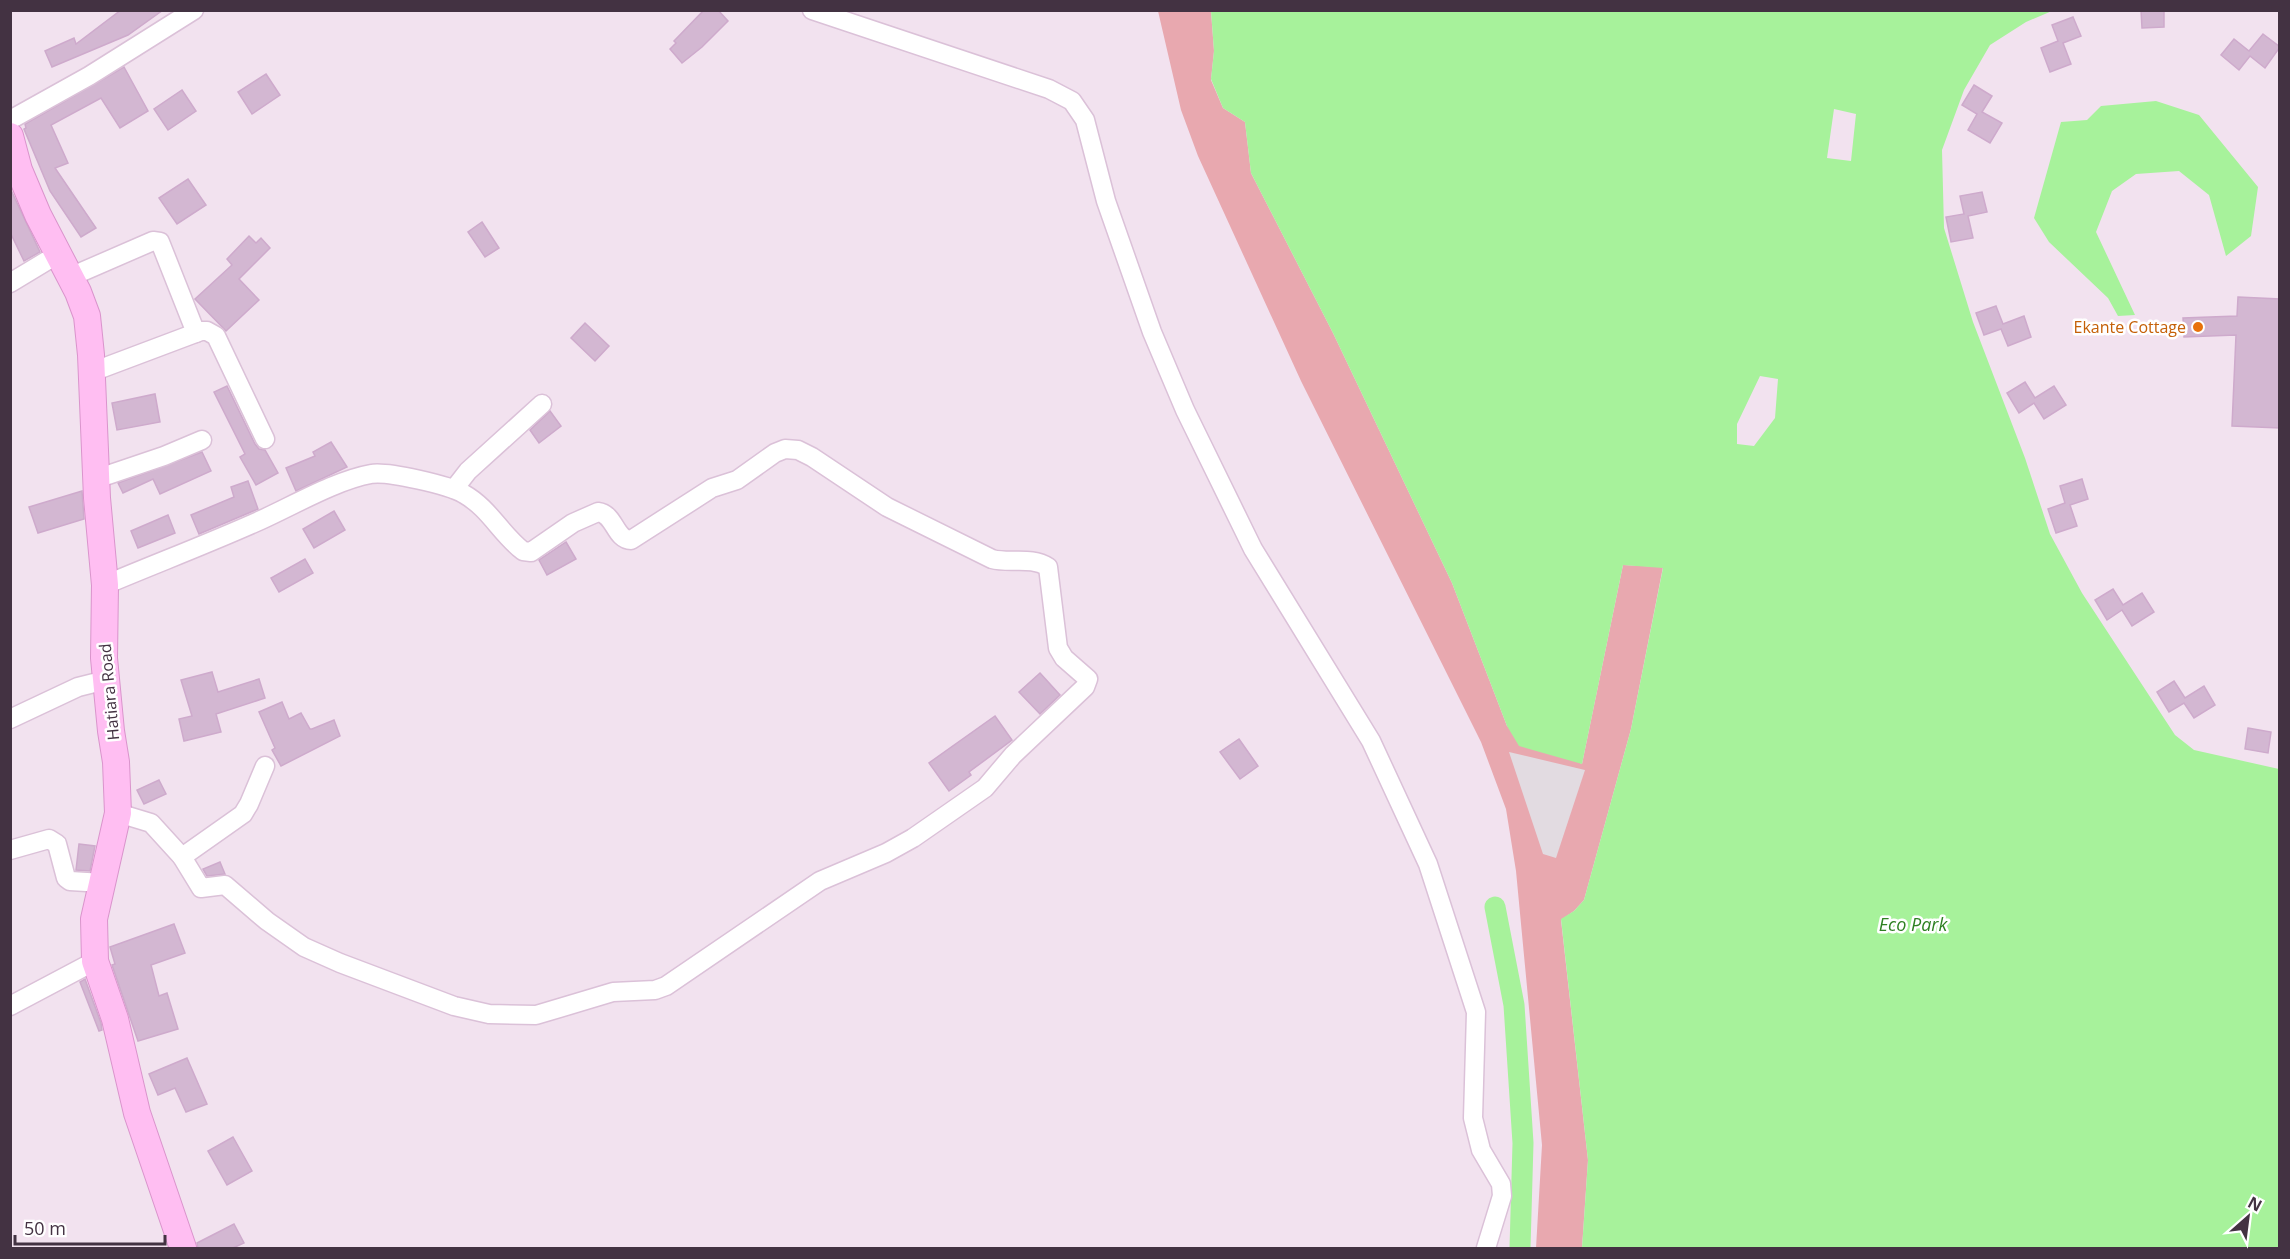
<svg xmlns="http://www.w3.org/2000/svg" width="2290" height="1259" font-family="'Open Sans',sans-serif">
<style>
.green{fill:#e8a8af}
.parking{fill:#e2dbe1}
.water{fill:#a7f29b;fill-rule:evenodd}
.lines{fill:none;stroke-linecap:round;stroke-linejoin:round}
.canal{stroke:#a7f29b;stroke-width:21}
.building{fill:#d3b7d2;stroke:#ceaacc;stroke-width:1.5}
.street-casing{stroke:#dbc1d8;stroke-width:21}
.secondary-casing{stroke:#da94cc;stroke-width:28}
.street{stroke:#fff;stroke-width:18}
.secondary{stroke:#ffbef2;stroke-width:26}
.food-dot{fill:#e8710a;stroke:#fff;stroke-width:2}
.labels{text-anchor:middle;stroke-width:5;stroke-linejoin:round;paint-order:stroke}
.food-label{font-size:16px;fill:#c56008;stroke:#fff;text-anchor:end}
.street-label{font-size:16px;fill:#433242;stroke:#fff}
.water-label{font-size:18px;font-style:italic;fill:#2e8122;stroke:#fff}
</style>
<rect width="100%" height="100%" fill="#f2e2ef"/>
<polygon class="green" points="1158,11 1211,11 1214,51 1211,80 1223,108 1245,122 1251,173 1333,333 1452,583 1507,726 1582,764 1623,565 1663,567 1631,729 1584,900 1574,911 1561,920 1588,1160 1582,1248 1536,1248 1542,1145 1516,871 1506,809 1481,742 1301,381 1198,156 1181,110"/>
<polygon class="parking" points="1509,752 1585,770 1556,858 1543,854"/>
<g class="water">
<path d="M 1211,11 L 2052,11 L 2026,22 L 1990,45 L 1964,90 L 1942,150 L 1944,228 L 1973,322 L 2025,458 L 2050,534 L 2082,593 L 2175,735 L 2194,750 L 2279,769 L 2279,1248 L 1582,1248 L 1588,1160 L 1561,919 L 1574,911 L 1584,900 L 1631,729 L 1663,568 L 1623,565 L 1582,764 L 1519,746 L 1507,726 L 1452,583 L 1333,333 L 1251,173 L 1245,122 L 1223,108 L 1211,79 L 1214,51 ZM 1834,109 L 1856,114 L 1851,161 L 1827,158 ZM 1760,376 L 1778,379 L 1775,418 L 1754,446 L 1737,444 L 1737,424 Z"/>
<polygon points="2156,101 2199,115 2258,187 2251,236 2226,256 2209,195 2179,171 2136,174 2112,191 2096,232 2135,315 2118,316 2108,298 2049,242 2034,218 2061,122 2087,120 2101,106"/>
</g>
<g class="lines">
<polyline class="canal" points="1495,907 1514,1005 1523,1143 1520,1248"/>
</g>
<g class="building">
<polygon points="121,10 163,10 128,35 52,67 45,51 74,38 76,44"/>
<polygon points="704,10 718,10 728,21 702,47 682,63 670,49 676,43 674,41"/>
<polygon points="2141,10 2164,10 2164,27 2142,28"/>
<polygon points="2073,17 2081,36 2063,43 2071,64 2050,72 2041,48 2058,41 2052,25"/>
<polygon points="2263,34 2280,47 2265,68 2250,56 2239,70 2221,55 2234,39 2249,51"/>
<polygon points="124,67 148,111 120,128 101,98 51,125 68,163 55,168 96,228 81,237 50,191 24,129 26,128 25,124"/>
<polygon points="266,74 280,95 252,114 238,92"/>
<polygon points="1974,85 1992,96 1982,112 2002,123 1990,143 1968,130 1977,114 1962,105"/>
<polygon points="182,90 196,111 168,130 154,109"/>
<polygon points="188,179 206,205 177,224 159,198"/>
<polygon points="10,188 40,252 24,261 10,232"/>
<polygon points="1982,192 1987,212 1968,216 1973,238 1951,242 1946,217 1964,214 1960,196"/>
<polygon points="482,222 499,248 485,257 468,232"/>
<polygon points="249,236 256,243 261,238 270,248 239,279 259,300 226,331 195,299 232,265 227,259"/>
<polygon points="2238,297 2280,299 2280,428 2232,426 2236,335 2184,337 2183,318 2237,316"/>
<polygon points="1996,306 2003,324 2024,316 2031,337 2008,346 2001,329 1984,335 1976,313"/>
<polygon points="585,323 609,346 595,361 571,338"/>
<polygon points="2025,382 2035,398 2054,386 2066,405 2044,419 2034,403 2019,413 2007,393"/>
<polygon points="227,386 255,444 259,449 265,450 278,473 256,485 240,457 245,454 214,392"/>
<polygon points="155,394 160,422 117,430 112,403"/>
<polygon points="550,411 561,426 539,443 530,430"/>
<polygon points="331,442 347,467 296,491 286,468 315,456 313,452"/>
<polygon points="202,452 211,471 160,494 153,479 123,493 118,483"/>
<polygon points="2082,479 2088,499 2070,505 2077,526 2056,533 2048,509 2065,503 2060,486"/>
<polygon points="248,481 258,509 199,534 191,515 234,497 231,487"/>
<polygon points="82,491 84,519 38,533 29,507"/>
<polygon points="334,511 345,530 314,548 303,529"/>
<polygon points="168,515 175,533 138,548 131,531"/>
<polygon points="566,542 576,559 547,575 539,560"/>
<polygon points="305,559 313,573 279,592 271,578"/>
<polygon points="2113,589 2123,605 2142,593 2154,612 2132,626 2122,610 2107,620 2095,600"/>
<polygon points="212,672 218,692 259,679 265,698 216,714 221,732 184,741 179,719 192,716 181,680"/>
<polygon points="1040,673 1060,695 1040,714 1019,692"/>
<polygon points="2174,681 2185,698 2204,686 2215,705 2194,718 2184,703 2169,712 2157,692"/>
<polygon points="282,702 289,719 301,713 310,729 312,729 334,720 340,736 281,766 272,750 275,748 259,712"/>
<polygon points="995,716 1012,740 969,772 971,775 949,791 929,763"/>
<polygon points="2248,728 2271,732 2268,753 2245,749"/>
<polygon points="1239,739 1258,766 1240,779 1220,752"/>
<polygon points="159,780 166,794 144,804 137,790"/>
<polygon points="79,844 95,846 90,871 76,870"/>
<polygon points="220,862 225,874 207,876 203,869"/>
<polygon points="174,924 185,953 151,965 159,996 167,993 178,1029 138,1041 112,965 115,964 110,947"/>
<polygon points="85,979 101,1023 102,1030 99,1031 80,982"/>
<polygon points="187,1058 207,1104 186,1112 175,1088 158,1095 149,1074"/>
<polygon points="233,1137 252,1171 227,1185 208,1151"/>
<polygon points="234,1224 244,1243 233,1248 198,1248 197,1243"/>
</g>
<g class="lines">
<g class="street-casing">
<g id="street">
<polyline points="812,10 1049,89 1072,101 1085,120 1106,201 1152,332 1185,410 1253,549 1371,741 1428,864 1476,1012 1473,1118 1481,1150 1501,1184 1502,1196 1486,1248"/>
<polyline points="10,120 89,76 194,10"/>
<polyline points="70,277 153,241 160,242 196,333"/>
<polyline points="10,283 58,254"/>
<polyline points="92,372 201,331 207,331 216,336 265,439"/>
<polyline points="96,479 164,456 202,440"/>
<polyline points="454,489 468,471 542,404"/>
<path d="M 105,585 C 157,563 210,543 261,520 C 294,505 337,480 371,474 C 387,471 449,485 464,494 C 489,508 501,534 523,551 L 531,552 L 573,523 L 598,512 C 615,514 615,540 631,540 L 712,488 L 737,480 L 775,453 L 785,449 L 798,450 L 812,457 L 887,507 L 992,559 C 1010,564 1031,556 1048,567 L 1058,648 L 1064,658 L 1088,679 L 1085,687 L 1013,755 L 985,788 L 913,838 L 886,853 L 820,881 L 666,986 L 655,990 L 613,992 L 536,1015 L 489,1014 L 454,1006 L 340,963 L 304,947 L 267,921 L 225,885 L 201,888 L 182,857 L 151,823 L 118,813"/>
<polyline points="10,719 78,687 106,680"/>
<polyline points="10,850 49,839 57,844 66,878 70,881 103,883"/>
<polyline points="182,857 243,814 249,804 265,766"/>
<polyline points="10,1006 95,961"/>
</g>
</g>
<g class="secondary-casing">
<polyline id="secondary" points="10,136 19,170 38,215 78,292 87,316 91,355 97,498 105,585 104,658 111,731 116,762 118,813 94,919 95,961 115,1019 137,1113 183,1248"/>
</g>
<use href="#street" class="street"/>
<use href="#secondary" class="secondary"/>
</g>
<circle class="food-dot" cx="2198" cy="327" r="6"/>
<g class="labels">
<g class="food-label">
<text x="2186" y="333">Ekante Cottage</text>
</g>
<g class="street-label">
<text transform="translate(109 692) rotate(-95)" y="6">Hatiara Road</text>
</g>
<g class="water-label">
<text x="1913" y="931">Eco Park</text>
</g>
</g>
<rect width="2290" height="1259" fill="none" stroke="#433242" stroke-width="24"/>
<g transform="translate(2248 1217) rotate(28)" stroke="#ffffff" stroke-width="4.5" paint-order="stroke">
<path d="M0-4.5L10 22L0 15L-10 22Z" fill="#433242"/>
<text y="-9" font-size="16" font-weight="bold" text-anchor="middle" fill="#433242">N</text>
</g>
<path d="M15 1235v9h150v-9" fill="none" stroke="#433242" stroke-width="3"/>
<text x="24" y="1235" font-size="18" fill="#433242" stroke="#ffffff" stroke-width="4.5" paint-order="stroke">50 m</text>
</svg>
